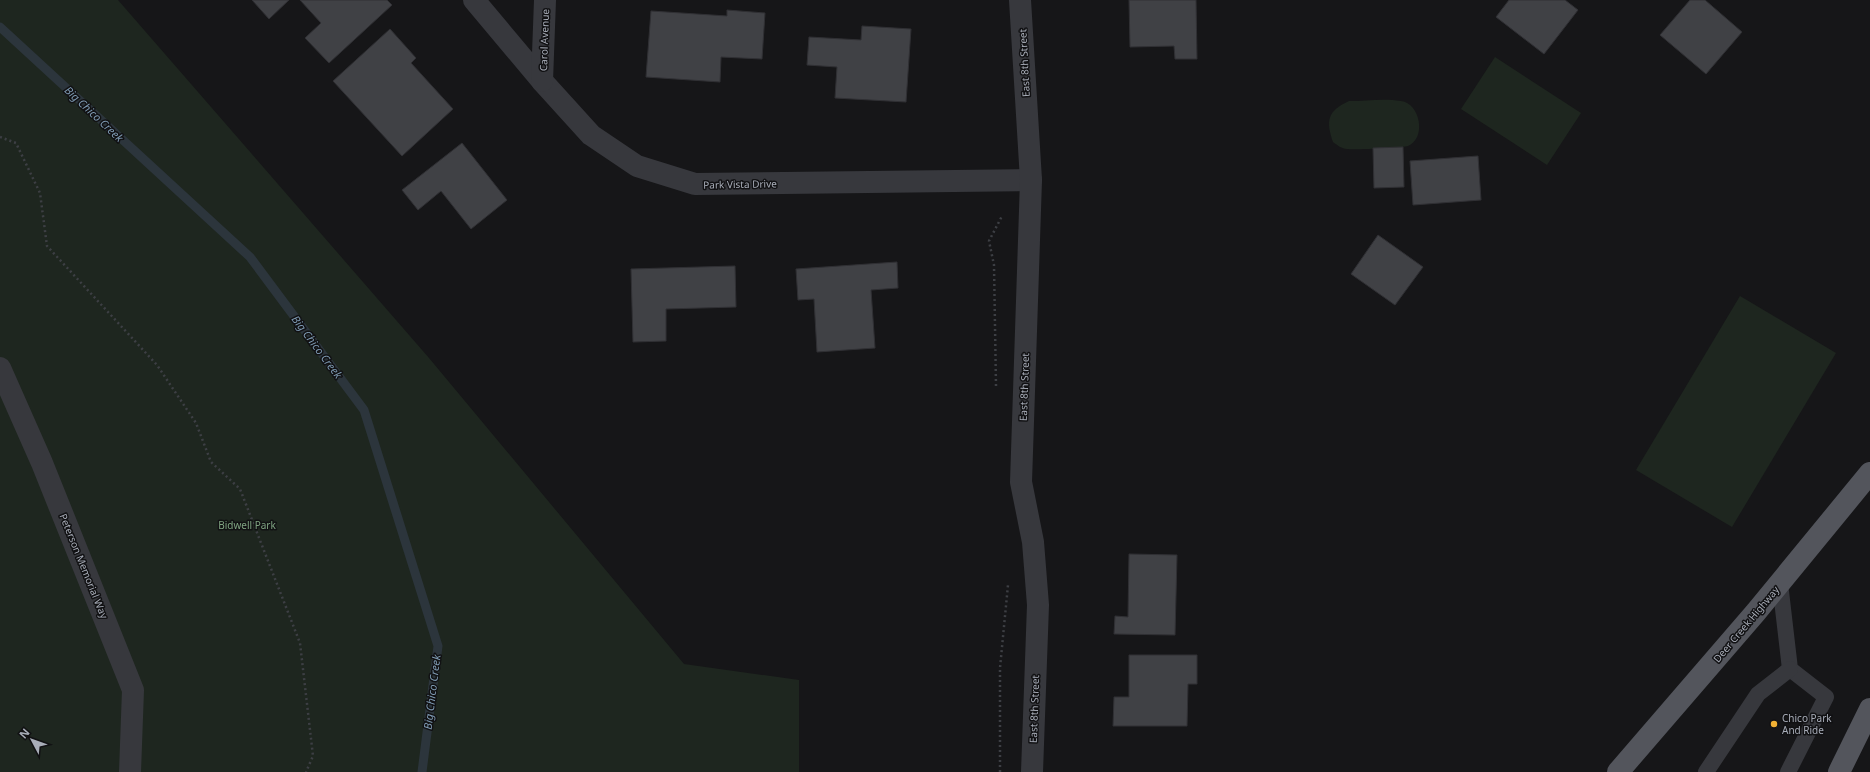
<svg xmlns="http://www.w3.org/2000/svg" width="1870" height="772" font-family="'Noto Sans',sans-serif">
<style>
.green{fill:#1e261f}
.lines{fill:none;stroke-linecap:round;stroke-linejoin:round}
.stream{stroke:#2c353c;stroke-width:9}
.building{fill:#404145;stroke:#303034}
.path{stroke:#3d3f44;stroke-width:2.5;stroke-dasharray:2 3;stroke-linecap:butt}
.service{stroke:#37383d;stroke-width:16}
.minor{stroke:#37383d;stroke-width:22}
.tertiary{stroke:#37383d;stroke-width:22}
.primary{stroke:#53555c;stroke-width:22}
.poi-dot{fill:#f2b134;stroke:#111113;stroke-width:1.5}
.labels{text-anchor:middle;stroke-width:3;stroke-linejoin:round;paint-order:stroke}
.street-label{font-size:10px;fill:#a8adb8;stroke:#111113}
.park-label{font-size:10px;fill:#7fa381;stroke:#111113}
.poi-label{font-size:10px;fill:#a8adb8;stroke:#111113;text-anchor:start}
.water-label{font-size:11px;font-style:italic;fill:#7f9bb3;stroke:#111113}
</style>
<rect width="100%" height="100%" fill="#161618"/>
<g class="green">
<polygon points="0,0 118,0 429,358 684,664 799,680 799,772 0,772"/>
<polygon points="1495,57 1581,113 1547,165 1461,109"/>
<path d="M 1349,101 C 1366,101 1384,98 1401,101 C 1420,103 1427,138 1408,146 C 1403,148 1353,150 1347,149 C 1342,149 1337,145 1333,142 C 1326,121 1327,111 1349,101 Z"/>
<polygon points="1740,296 1836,353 1732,527 1636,470"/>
</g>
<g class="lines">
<polyline class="stream" points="0,27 250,257 364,410 438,646 422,772"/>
</g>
<g class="building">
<polygon points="252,0 289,0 269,19"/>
<polygon points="300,0 387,0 392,5 329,63 305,38 321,23"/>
<polygon points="1129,0 1196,0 1197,59 1175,59 1174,46 1130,47"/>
<polygon points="1509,0 1565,0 1578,10 1544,54 1496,17"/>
<polygon points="1690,0 1705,0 1742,32 1706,74 1660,35"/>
<polygon points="727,10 765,13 762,59 721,57 720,82 646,77 651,11 727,16"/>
<polygon points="862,26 911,29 906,102 835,98 837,67 807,65 809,37 861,40"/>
<polygon points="390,29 416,58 411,63 453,109 402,156 333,81"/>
<polygon points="462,143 507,200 471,229 441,191 418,210 402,190"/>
<polygon points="1403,147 1404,187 1374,188 1373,148"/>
<polygon points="1478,156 1481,200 1413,205 1410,161"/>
<polygon points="1378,235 1423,267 1395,305 1351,274"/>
<polygon points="897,262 898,288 871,290 875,348 817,352 814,299 798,300 796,269"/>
<polygon points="735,266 736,307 666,309 666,341 633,342 631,269"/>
<polygon points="1129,554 1177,555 1175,635 1114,634 1115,616 1128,617"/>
<polygon points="1129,655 1197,655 1197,684 1188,684 1187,726 1113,726 1114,697 1129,697"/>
</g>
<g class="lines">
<g class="path">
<polyline points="0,137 16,143 40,193 47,246 157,365 196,423 211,462 240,489 300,643 313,756 306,772"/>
<polyline points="996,386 994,265 989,241 1002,216"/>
<polyline points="1000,772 1000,668 1008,585"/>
</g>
<g class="service">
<polyline points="1780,583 1790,669 1826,697 1788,772"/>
<polyline points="1706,772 1758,694 1790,669"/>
</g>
<g class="minor">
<polyline points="474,0 542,81 591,135 637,166 695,184 1031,180"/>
<polyline points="542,81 545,0"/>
</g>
<g class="tertiary">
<polyline points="1020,0 1031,180 1021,482 1033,542 1038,605 1032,772"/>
<polyline points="0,368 42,463 133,690 130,772"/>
</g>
<g class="primary">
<polyline points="1618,772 1756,612 1870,473"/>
<polyline points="1839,772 1870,709"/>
</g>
</g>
<circle class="poi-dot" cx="1774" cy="724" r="4"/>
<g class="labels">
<g class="street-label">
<text transform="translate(544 40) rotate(-88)" y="4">Carol Avenue</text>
<text transform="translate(1024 63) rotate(-93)" y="4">East 8th Street</text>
<text transform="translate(740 184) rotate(-1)" y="4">Park Vista Drive</text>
<text transform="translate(1024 387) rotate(-88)" y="4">East 8th Street</text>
<text transform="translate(84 566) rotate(68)" y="4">Peterson Memorial Way</text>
<text transform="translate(1746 624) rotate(-50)" y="4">Deer Creek Highway</text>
<text transform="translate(1034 709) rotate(-88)" y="4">East 8th Street</text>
</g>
<g class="park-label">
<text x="247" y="529">Bidwell Park</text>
</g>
<g class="poi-label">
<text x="1782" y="722">Chico Park<tspan x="1782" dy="12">And Ride</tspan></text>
</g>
<g class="water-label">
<text transform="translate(94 114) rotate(43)" y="4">Big Chico Creek</text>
<text transform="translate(317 347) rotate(53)" y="4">Big Chico Creek</text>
<text transform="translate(432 692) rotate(-83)" y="4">Big Chico Creek</text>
</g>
</g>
<g transform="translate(32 740) rotate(311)" stroke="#111113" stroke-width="3" paint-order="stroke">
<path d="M0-3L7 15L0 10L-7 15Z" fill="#a8adb8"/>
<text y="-6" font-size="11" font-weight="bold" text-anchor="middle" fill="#a8adb8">N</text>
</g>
</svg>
